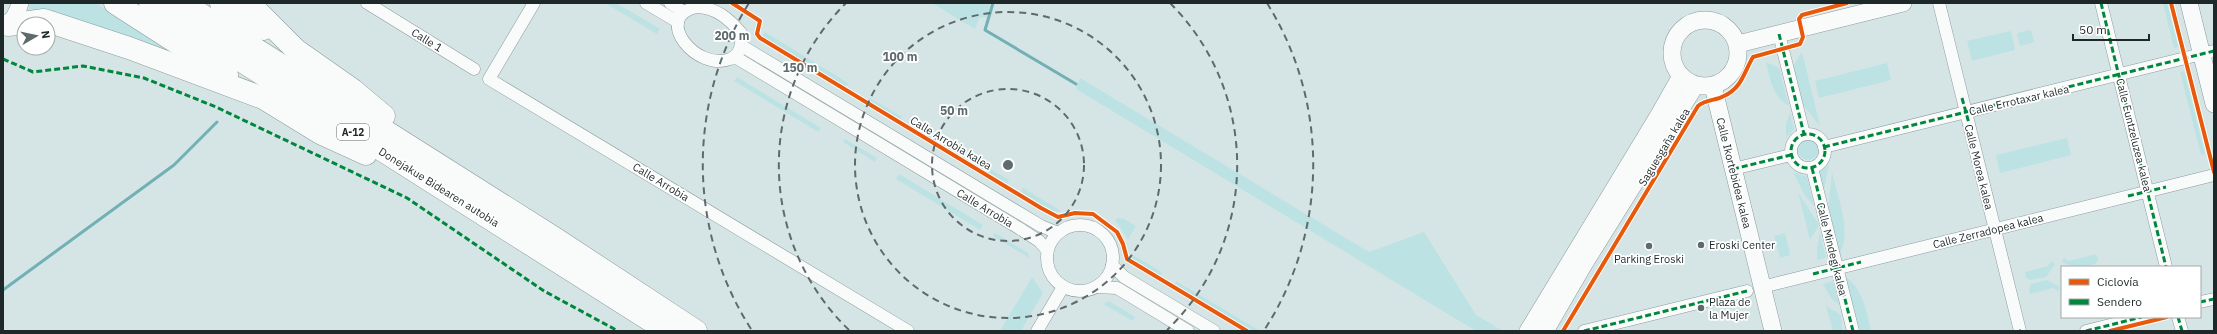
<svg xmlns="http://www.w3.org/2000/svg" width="2217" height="334" font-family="'IBM Plex Sans',sans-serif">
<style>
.green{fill:#bce2e4}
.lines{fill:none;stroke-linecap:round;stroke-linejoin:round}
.stream{stroke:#71b0b5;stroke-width:3}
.street-casing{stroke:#8e9a9a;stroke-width:13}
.secondary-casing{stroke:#8e9a9a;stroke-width:18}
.highway-casing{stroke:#8e9a9a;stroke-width:23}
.street{stroke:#f9fbfb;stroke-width:12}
.secondary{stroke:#f9fbfb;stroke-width:17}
.highway{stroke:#f9fbfb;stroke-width:22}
.quiet{stroke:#00873e;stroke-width:3;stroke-dasharray:6 3;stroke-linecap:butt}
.cycleway-casing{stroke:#fff;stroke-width:6}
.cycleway{stroke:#e8590c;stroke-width:4}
.ring{fill:none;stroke:#5e6a6b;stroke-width:2;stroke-dasharray:7 5}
.poi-dot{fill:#5e6a6b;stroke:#fff;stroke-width:1.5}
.labels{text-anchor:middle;stroke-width:3.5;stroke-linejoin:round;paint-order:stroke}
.shield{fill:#fff;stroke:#626869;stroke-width:1}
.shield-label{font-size:10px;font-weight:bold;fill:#1e2829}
.street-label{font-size:11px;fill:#1e2829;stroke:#fff}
.poi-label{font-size:11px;fill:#1e2829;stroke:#fff;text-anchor:start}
.centre{fill:#5e6a6b;stroke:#fff;stroke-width:2}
.ring-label{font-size:12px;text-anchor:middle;font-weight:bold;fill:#5e6a6b;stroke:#fff;stroke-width:3.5;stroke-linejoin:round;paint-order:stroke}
</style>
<rect width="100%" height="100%" fill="#d5e5e5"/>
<g class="green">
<polygon points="30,3 95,3 213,73 28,13"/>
<polygon points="605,3 616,3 660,29 657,34"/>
<polygon points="932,3 990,3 987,17 979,18 975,29"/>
<polygon points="2163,3 2167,3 2178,47 2174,48"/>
<polygon points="2031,30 2034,42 2020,46 2017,33"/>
<polygon points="2011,31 2015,50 1972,61 1967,41"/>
<polygon points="765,32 848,83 845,87 762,36"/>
<polygon points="1802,52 1820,126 1803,105 1793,66"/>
<path d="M 1766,62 L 1779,68 L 1789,106 C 1772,96 1770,79 1766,62 Z"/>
<polygon points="1887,63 1891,80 1819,98 1815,81"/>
<polygon points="2184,71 2205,154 2201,155 2180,72"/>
<polygon points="737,77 821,128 818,132 734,81"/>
<polygon points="1080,78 1369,252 1424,232 1476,315 1503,331 1476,331 1076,89"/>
<polygon points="870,98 902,117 900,120 868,101"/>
<polygon points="1790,113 1794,129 1786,138 1786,124"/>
<polygon points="926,130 1009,180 1007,184 923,134"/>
<polygon points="2067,138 2071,155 2000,173 1996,155"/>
<polygon points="845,139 877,158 875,162 843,142"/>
<circle cx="1808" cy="150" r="10"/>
<polygon points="910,154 995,206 994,208 908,156"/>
<polygon points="1829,164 1824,190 1818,174"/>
<polygon points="1793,172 1807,177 1814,207 1804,194"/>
<path d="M 1832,172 C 1837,196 1853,232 1839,256 L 1828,211 Z"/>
<polygon points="899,174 983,225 980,230 896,179"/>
<polygon points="1023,188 1061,211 1054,213 1021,192"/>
<polygon points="1798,192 1819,225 1810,240"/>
<polygon points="1118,218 1124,219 1136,226 1128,239 1115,220"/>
<polygon points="995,233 1028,253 1029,258 993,236"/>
<polygon points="1785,233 1790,255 1780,258 1774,236"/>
<polygon points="1820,233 1826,258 1817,260 1817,247"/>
<polygon points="1131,254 1162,272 1160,277 1132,260"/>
<path d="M 2096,254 L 2098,260 L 2095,264 C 2082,268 2074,268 2062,262 L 2064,258 L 2069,261 Z"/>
<polygon points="2051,261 2055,264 2046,277 2030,280 2026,278 2025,272 2048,266"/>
<polygon points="1032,277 1043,293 1021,331 1000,331"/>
<path d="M 1846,277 C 1863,289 1867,313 1871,331 L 1861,331 L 1857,322 Z"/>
<polygon points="2047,280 2060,287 2058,291 2053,288 2030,294 2029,288 2031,284"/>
<polygon points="1176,281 1260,331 1250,331 1174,286"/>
<polygon points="1833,281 1839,305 1831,298 1823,284"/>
<polygon points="1109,301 1135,317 1133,321 1103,304"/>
<polygon points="1826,306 1841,315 1842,331 1833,331"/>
</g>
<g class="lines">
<g class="stream">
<polyline points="993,3 985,30 1076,84"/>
<polyline points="3,290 174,165 217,122"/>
</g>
<g class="street-casing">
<g id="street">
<polyline points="367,3 474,69"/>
<polyline points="534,3 489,79 908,331"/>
<polyline points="646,3 678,22"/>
<polyline points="670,3 684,12"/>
<polyline points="1939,3 2020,331"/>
<polyline points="2101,3 2166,267"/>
<path d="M 696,7 C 716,7 729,19 741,33 C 742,43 741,55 730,59 C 697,72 652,18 696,7 Z"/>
<polyline points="1779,34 1804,134"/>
<polyline points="742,46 1041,226 1058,233"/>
<polyline points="735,57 1022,230 1039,241 1047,250"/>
<circle cx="1808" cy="151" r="17"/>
<polyline points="1824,147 2214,51"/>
<polyline points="1812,168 1853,331"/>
<polyline points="1733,169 1791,155"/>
<circle cx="1080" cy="258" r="33"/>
<polyline points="1112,265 1124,277 1214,331"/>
<polyline points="1096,287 1117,288 1188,331"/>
<polyline points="1762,287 2214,175"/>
<polyline points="2200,302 2214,299"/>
<polyline points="2178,317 2182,331"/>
<polyline points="1037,331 1063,287"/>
<polyline points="1584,331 1747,291"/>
<polyline points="2086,331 2142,317"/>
</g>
</g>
<g class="secondary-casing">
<g id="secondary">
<polyline points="2189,3 2214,104"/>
<circle cx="1705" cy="53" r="33"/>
<path d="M 3,27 C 12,24 18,12 20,3"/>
<polyline points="1738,44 1903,3"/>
<polyline points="1713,86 1773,331"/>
<polyline points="1528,331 1659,115 1681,76"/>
<polyline points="1545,331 1584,264 1695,86"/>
</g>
</g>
<g class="highway-casing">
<g id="highway">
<polyline points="115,3 227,75"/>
<polyline points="150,3 667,331"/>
<polyline points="183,3 556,239 696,331"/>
<polyline points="221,3 263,29"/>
<polyline points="249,3 296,50 353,90 384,116"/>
<polyline points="8,25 44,20 129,48 263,98 320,133 366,154"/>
</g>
</g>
<use href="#street" class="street"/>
<use href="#secondary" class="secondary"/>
<use href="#highway" class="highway"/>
<g class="quiet">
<polyline points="2101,3 2166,267"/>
<polyline points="1779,34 1804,134"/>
<polyline points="3,59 33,72 83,66 144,78 216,107 407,198 544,291 618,331"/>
<polyline points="1962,98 1970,127"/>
<circle cx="1808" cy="151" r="17"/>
<polyline points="1824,147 2214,51"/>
<polyline points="1812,168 1853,331"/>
<polyline points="1733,169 1791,155"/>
<polyline points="2128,196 2166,187"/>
<polyline points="1813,274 1861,262"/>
<polyline points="2200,302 2214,299"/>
<polyline points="2178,317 2182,331"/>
<polyline points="2019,330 2020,331"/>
<polyline points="1584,331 1747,291"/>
<polyline points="2086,331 2142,317"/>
</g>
<g class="cycleway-casing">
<g id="cycleway">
<polyline points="732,3 760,21 757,34 760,38 1041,208 1058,217 1075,213 1093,214 1117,232 1123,244 1127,259 1247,331"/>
<polyline points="2171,3 2214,172"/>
<path d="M 1563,331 L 1698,106 C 1706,99 1715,101 1724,96 C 1742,88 1744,72 1753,57 L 1800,44 L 1803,37 L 1799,19 L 1802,15 L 1847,3"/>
<polyline points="2110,331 2167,317"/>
</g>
</g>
<use href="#cycleway" class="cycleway"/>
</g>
<g class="ring">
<circle cx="1008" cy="165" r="76"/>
<circle cx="1008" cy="165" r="153"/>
<path d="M849 330A229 229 0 0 1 846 3M1170 3A229 229 0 0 1 1167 330"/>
<path d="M751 329A305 305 0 0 1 749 3M1267 3A305 305 0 0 1 1265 329"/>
</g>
<g class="poi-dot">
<circle cx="1701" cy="245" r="4"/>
<circle cx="1649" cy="246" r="4"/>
<circle cx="1701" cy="308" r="4"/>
</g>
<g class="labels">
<rect class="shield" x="337" y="124" width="32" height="16" rx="3"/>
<g class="shield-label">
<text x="353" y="136">A-12</text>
</g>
<g class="street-label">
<text transform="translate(427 40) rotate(32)" y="4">Calle 1</text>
<text transform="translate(2019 100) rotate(-13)" y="4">Calle Errotaxar kalea</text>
<text transform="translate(2134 135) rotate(76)" y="4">Calle Euntzeluzea kalea</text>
<text transform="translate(951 143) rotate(31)" y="4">Calle Arrobia kalea</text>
<text transform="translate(1664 147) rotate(-59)" y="4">Saguesgaña kalea</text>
<text transform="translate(1979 167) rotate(76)" y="4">Calle Morea kalea</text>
<text transform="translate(1734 173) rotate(76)" y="4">Calle Ikortebidea kalea</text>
<text transform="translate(661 182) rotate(31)" y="4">Calle Arrobia</text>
<text transform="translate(439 187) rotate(32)" y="4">Donejakue Bidearen autobia</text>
<text transform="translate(985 208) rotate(31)" y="4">Calle Arrobia</text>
<text transform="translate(1988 231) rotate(-14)" y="4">Calle Zerradopea kalea</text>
<text transform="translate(1832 249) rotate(76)" y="4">Calle Mindegi kalea</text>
</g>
<g class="poi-label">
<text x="1709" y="249">Eroski Center</text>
<text x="1649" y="263" text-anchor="middle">Parking Eroski</text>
<text x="1709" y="306">Plaza de<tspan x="1709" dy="13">la Mujer</tspan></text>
</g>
</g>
<circle cx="1008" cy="165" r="6" class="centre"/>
<g class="ring-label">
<text x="732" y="40">200 m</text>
<text x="900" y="61">100 m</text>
<text x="800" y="72">150 m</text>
<text x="954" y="115">50 m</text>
</g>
<rect width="2217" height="334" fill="none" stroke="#1e2829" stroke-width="8"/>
<rect x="2061" y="266" width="140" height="52" fill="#ffffff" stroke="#a5a9a9"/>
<rect x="2069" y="279" width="20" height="6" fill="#e8590c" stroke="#a5a9a9"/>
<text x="2097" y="286" font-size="12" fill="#1e2829">Ciclovía</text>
<rect x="2069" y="299" width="20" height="6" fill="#00873e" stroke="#a5a9a9"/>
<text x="2097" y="306" font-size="12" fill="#1e2829">Sendero</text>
<g transform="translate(36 36) rotate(81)"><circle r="19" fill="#ffffff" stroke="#a5a9a9"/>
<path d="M0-3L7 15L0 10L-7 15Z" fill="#5e6a6b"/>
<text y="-6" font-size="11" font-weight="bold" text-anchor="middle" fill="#1e2829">N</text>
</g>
<path d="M2073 34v6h76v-6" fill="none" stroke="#1e2829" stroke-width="2"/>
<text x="2079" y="34" font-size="12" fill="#1e2829" stroke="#ffffff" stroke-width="3" paint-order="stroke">50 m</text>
</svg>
